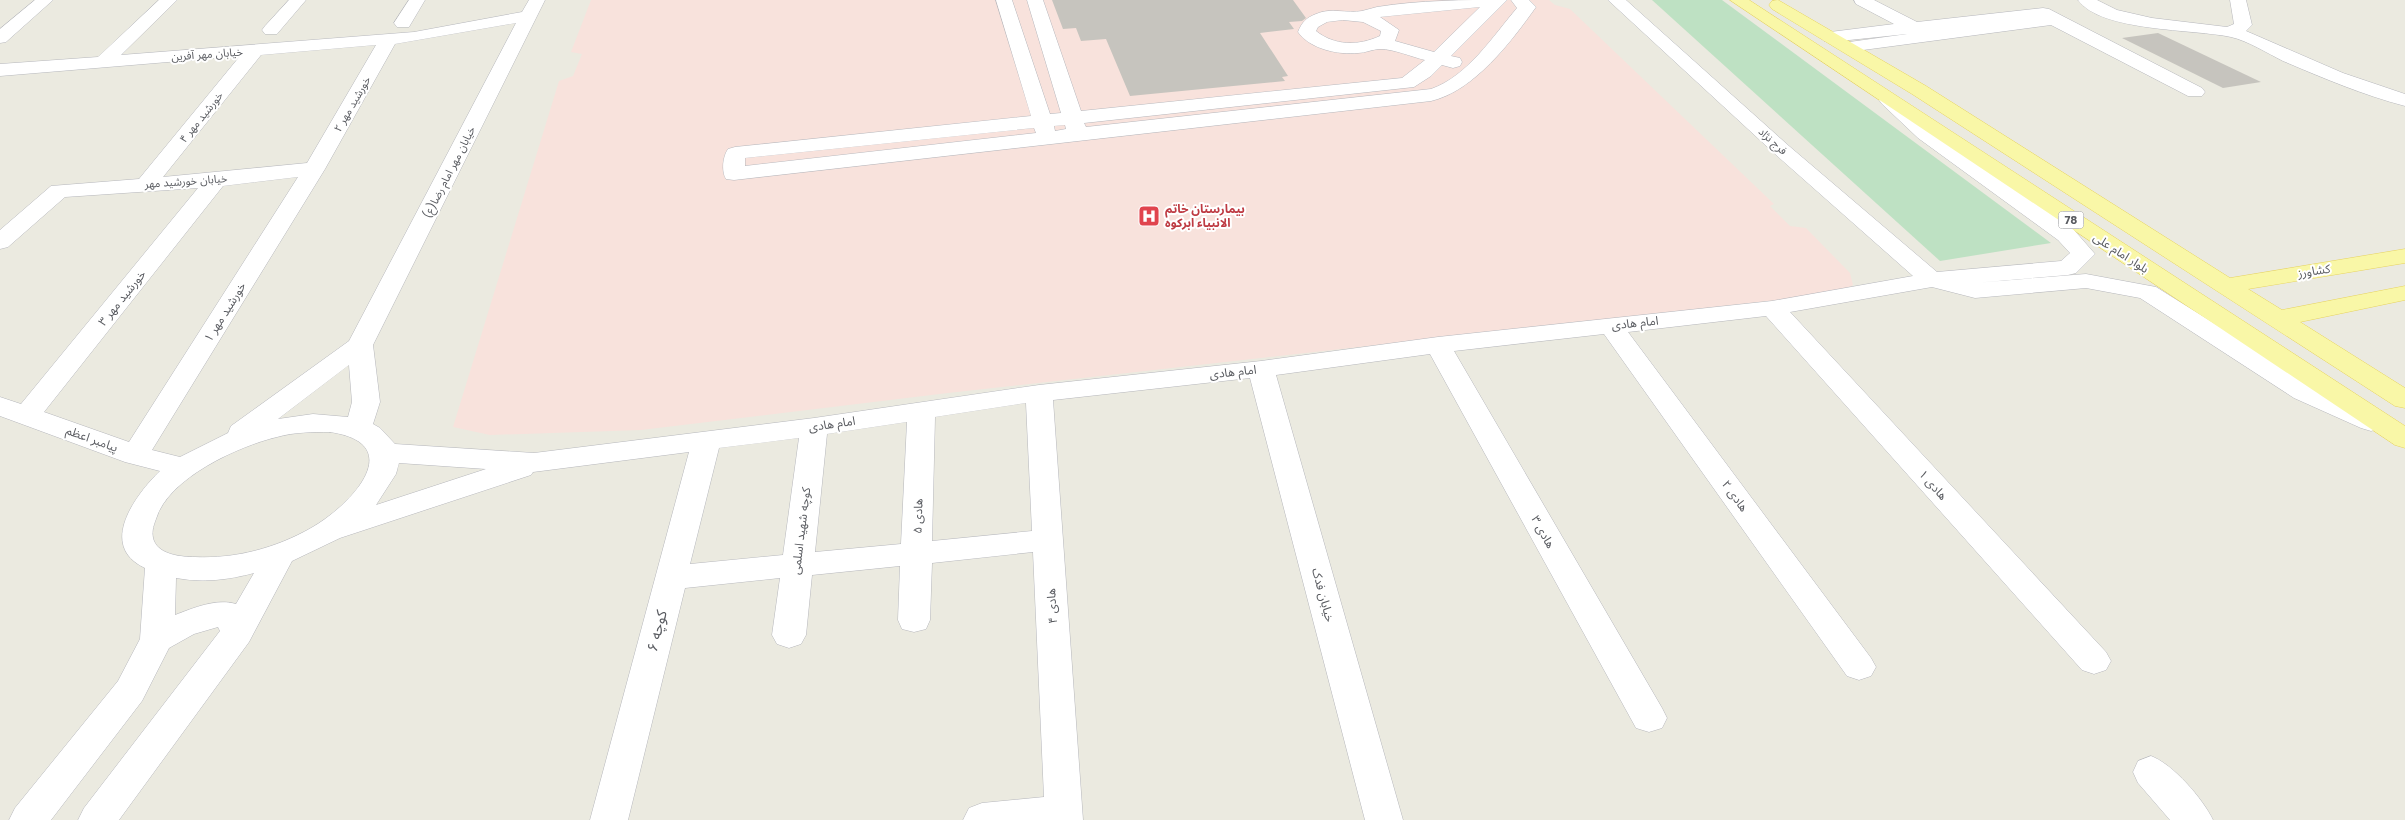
<svg xmlns="http://www.w3.org/2000/svg" width="2405" height="820" font-family="Poppins,'Noto Sans Arabic',sans-serif">
<style>
.medical{fill:#f8e2dc}
.green{fill:#bee1c3}
.building{fill:#c6c4be}
.lines{fill:none;stroke-linecap:round;stroke-linejoin:round}
.minor-casing{stroke:#b6b7bc;stroke-width:1}
.major-casing{stroke:#e7d35e;stroke-width:1}
.minor{fill:#fff;fill-rule:evenodd}
.major{fill:#f9f7a7;fill-rule:evenodd}
.labels{text-anchor:middle;stroke-width:4;stroke-linejoin:round;paint-order:stroke}
.far-street-label{font-size:11px;fill:#595b60;stroke:#fff}
.shield{fill:#fff;stroke:#8b8c90;stroke-width:1}
.shield-label{font-size:11px;font-weight:bold;fill:#595b60}
.health-label{font-size:12px;font-weight:bold;fill:#be3a42;stroke:#fff;text-anchor:start}
.street-label{font-size:12px;fill:#595b60;stroke:#fff}
.near-street-label{font-size:15px;fill:#595b60;stroke:#fff}
</style>
<rect width="100%" height="100%" fill="#ebeae0"/>
<polygon class="medical" points="591,0 1549,0 1555,5 1570,9 1774,204 1770,206 1790,226 1806,228 1850,273 1853,285 1841,293 948,393 641,430 490,435 453,427 559,81 573,76 582,54 571,52"/>
<polygon class="green" points="1652,0 1722,0 2051,243 1940,261"/>
<g class="building">
<polygon points="1052,0 1293,0 1306,18 1302,21 1289,22 1294,29 1260,33 1288,76 1282,77 1285,81 1130,96 1106,39 1081,41 1076,28 1063,29"/>
<polygon points="2158,33 2261,82 2223,88 2122,38"/>
</g>
<g class="lines">
<g class="minor-casing">
<g id="minor">
<polygon points="35,0 53,0 6,42 0,43 0,29"/>
<path d="M 159,0 L 177,0 L 121,55 L 414,32 L 522,12 L 529,0 L 545,0 L 373,345 L 380,402 L 373,424 L 380,428 L 395,444 L 534,453 L 814,418 L 1039,385 L 1261,361 L 1438,337 L 1772,301 L 1913,276 L 1775,154 L 1608,0 L 1626,0 L 1789,146 L 1937,272 L 2061,261 L 2070,253 L 2058,240 L 1918,138 L 1882,104 L 1879,100 L 1882,96 L 1896,96 L 1932,130 L 2074,230 L 2095,254 L 2076,273 L 2068,275 L 1974,283 L 2086,274 L 2156,287 L 2314,386 L 2381,416 L 2385,422 L 2381,428 L 2371,431 L 2361,428 L 2294,398 L 2140,298 L 2086,288 L 1975,298 L 1932,287 L 1790,312 L 2106,652 L 2111,661 L 2106,670 L 2094,674 L 2082,670 L 1766,316 L 1628,332 L 1871,658 L 1876,667 L 1871,676 L 1859,680 L 1847,676 L 1604,334 L 1454,351 L 1662,708 L 1667,718 L 1662,728 L 1649,732 L 1636,728 L 1430,354 L 1276,375 L 1403,820 L 1365,820 L 1250,378 L 1053,400 L 1083,820 L 963,820 L 969,808 L 982,803 L 1044,797 L 1033,552 L 932,563 L 930,620 L 926,629 L 914,632 L 902,629 L 898,620 L 900,566 L 812,575 L 806,635 L 801,644 L 789,648 L 777,644 L 772,635 L 780,578 L 685,588 L 628,820 L 590,820 L 689,452 L 533,472 L 531,475 L 340,538 L 292,561 L 249,642 L 119,820 L 78,820 L 84,808 L 220,631 L 218,627 L 194,634 L 169,648 L 142,701 L 51,820 L 9,820 L 15,808 L 118,681 L 140,639 L 145,568 C 97,546 136,494 160,471 L 125,462 L 0,416 L 0,397 L 21,404 L 198,188 L 65,197 L 8,247 L 0,249 L 0,230 L 51,186 L 139,179 L 240,56 L 0,76 L 0,64 L 98,57 ZM 516,23 L 349,341 L 231,426 L 228,433 L 180,457 L 152,450 L 325,169 L 395,44 ZM 376,45 L 307,163 L 163,177 L 261,55 ZM 298,177 L 129,442 L 44,412 L 223,186 ZM 349,365 L 352,402 L 348,417 L 313,414 L 278,419 ZM 1026,403 L 1032,531 L 932,541 L 935,417 ZM 907,422 L 901,544 L 815,552 L 827,434 ZM 330,432 C 410,444 350,506 311,528 C 276,548 235,559 195,557 C 182,557 160,555 154,541 C 151,533 153,527 156,519 C 168,478 239,446 277,437 C 295,432 312,432 330,432 ZM 799,438 L 783,555 L 690,564 L 719,448 ZM 399,463 L 486,469 L 376,505 L 396,474 ZM 254,573 L 236,604 C 217,598 193,608 175,615 L 176,578 C 203,583 228,580 254,573 Z"/>
<polygon points="289,0 306,0 277,34 265,34 262,30 265,26"/>
<polygon points="409,0 425,0 409,27 397,27 394,23"/>
<path d="M 996,0 L 1012,0 L 1050,114 L 1061,113 L 1027,0 L 1043,0 L 1081,111 L 1402,78 L 1425,60 C 1412,57 1394,49 1380,49 C 1373,49 1365,53 1358,53 C 1338,55 1310,49 1298,32 C 1302,22 1306,18 1316,14 C 1331,7 1347,14 1362,11 C 1367,10 1372,8 1377,7 C 1420,0 1464,0 1507,0 L 1451,56 L 1460,58 L 1462,62 L 1460,66 L 1453,68 L 1442,65 L 1431,76 L 1414,87 L 1084,123 L 1086,127 L 1431,89 C 1468,76 1493,36 1517,8 L 1511,0 L 1529,0 L 1536,7 C 1511,42 1474,91 1431,101 L 734,180 L 726,179 C 721,171 723,156 728,149 L 735,147 L 1031,116 ZM 1480,7 L 1434,52 L 1395,41 L 1399,30 L 1380,17 ZM 1343,20 L 1363,22 L 1381,31 L 1380,36 C 1358,46 1335,46 1316,31 L 1318,27 L 1327,22 ZM 1065,125 L 1066,129 L 1055,131 L 1054,126 ZM 1034,128 L 1036,133 L 745,166 L 745,158 Z"/>
<polygon points="1854,0 1874,0 1917,22 2043,8 2049,9 2202,88 2205,92 2202,96 2188,96 2051,25 1848,52 1842,51 1839,47 1842,43 1907,34 1830,42 1824,41 1821,37 1824,33 1830,32 1894,24 1856,4"/>
<path d="M 2078,0 L 2097,0 L 2117,10 L 2152,18 L 2227,27 L 2234,24 L 2230,0 L 2246,0 L 2252,25 L 2246,31 L 2343,73 L 2405,94 L 2405,106 C 2363,95 2323,78 2283,61 C 2267,53 2248,41 2231,37 C 2195,29 2100,32 2078,0 Z"/>
<path d="M 2151,756 C 2173,764 2203,799 2213,820 L 2170,820 L 2138,783 L 2133,772 L 2138,761 Z"/>
</g>
</g>
<g class="major-casing">
<g id="major">
<polygon points="1730,0 1749,0 2405,426 2405,448 2395,445"/>
<polygon points="1778,0 1926,86 2230,278 2405,249 2405,263 2248,289 2282,310 2405,286 2405,300 2300,322 2405,388 2405,408 2395,406 1912,94 1772,9 1769,5 1772,1"/>
</g>
</g>
<use href="#minor" class="minor"/>
<use href="#major" class="major"/>
</g>
<defs>
<g id="hospital-square" transform="scale(1.125)"><rect x="-9" y="-9" width="18" height="18" rx="4" fill="#e0444e" stroke="#fff"/><path d="M-5-5h3v3.5h4V-5h3V5h-3V1.5h-4V5h-3Z" fill="#fff"/></g>
</defs>
<g fill-rule="evenodd">
<use href="#hospital-square" x="1149" y="216"/>
</g>
<g class="labels">
<g class="far-street-label">
<text transform="translate(207 54) rotate(-4)" y="4">خیابان مهر آفرین</text>
<text transform="translate(352 104) rotate(-60)" y="4">خورشید مهر ۲</text>
<text transform="translate(201 117) rotate(-51)" y="4">خورشید مهر ۴</text>
<text transform="translate(1773 141) rotate(42)" y="4">فرج نژاد</text>
<text transform="translate(449 172) rotate(-63)" y="4">خیابان مهر امام رضا(ع)</text>
<text transform="translate(186 181) rotate(-4)" y="4">خیابان خورشید مهر</text>
</g>
<rect class="shield" x="2058.5" y="211.5" width="25" height="17" rx="4"/>
<g class="shield-label">
<text x="2071" y="224">78</text>
</g>
<g class="health-label">
<text x="1165" y="213">بیمارستان خاتم<tspan x="1165" dy="14">الانبیاء ابرکوه</tspan></text>
</g>
<g class="street-label">
<text transform="translate(2121 253) rotate(33)" y="4">بلوار امام علی</text>
<text transform="translate(2314 271) rotate(-9)" y="4">کشاورز</text>
<text transform="translate(122 298) rotate(-51)" y="4">خورشید مهر ۳</text>
<text transform="translate(225 312) rotate(-58)" y="4">خورشید مهر ۱</text>
<text transform="translate(1635 323) rotate(-6)" y="4">امام هادی</text>
<text transform="translate(1233 372) rotate(-6)" y="4">امام هادی</text>
<text transform="translate(832 424) rotate(-8)" y="4">امام هادی</text>
<text transform="translate(92 439) rotate(20)" y="4">پیامبر اعظم</text>
<text transform="translate(1933 485) rotate(48)" y="4">هادی ۱</text>
<text transform="translate(1735 496) rotate(54)" y="4">هادی ۲</text>
<text transform="translate(918 516) rotate(-88)" y="4">هادی ۵</text>
<text transform="translate(801 531) rotate(-83)" y="4">کوچه شهید اسلمی</text>
<text transform="translate(1543 532) rotate(61)" y="4">هادی ۳</text>
<text transform="translate(1323 595) rotate(75)" y="4">خیابان فدک</text>
<text transform="translate(1052 606) rotate(-93)" y="4">هادی ۴</text>
</g>
<g class="near-street-label">
<text transform="translate(657 631) rotate(-76)" y="5">کوچه ۶</text>
</g>
</g>
</svg>
